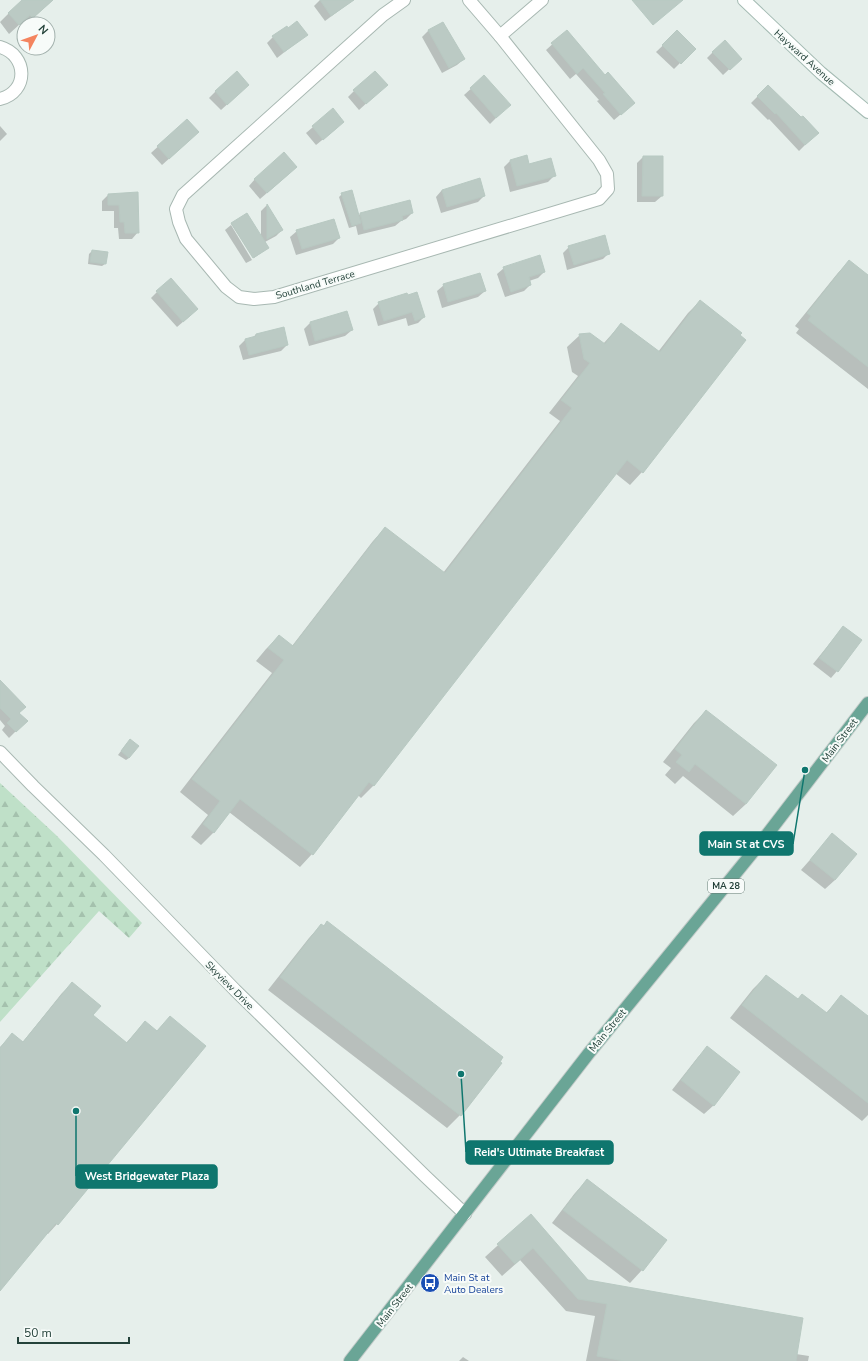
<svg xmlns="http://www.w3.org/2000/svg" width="868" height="1361" font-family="'Nunito Sans',sans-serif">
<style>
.forest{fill:url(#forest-firs)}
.shadow{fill:#0003}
.building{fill:#bbcac4;stroke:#b8c9c2}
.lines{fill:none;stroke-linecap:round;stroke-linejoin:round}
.minor-casing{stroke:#a8b8b2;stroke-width:14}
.secondary-casing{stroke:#a4bbb3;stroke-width:14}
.primary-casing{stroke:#c2cac8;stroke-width:14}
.minor{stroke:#fff;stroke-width:12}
.secondary{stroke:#fff;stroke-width:12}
.primary{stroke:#6aa596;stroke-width:12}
.labels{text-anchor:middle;stroke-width:4;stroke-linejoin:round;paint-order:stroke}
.shield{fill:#f7fbf9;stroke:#637a73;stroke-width:1}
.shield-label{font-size:9px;font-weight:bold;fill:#24423a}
.street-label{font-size:10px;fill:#24423a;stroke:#f7fbf9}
.transit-label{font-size:10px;fill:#164399;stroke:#f7fbf9;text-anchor:start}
.leader{fill:none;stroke:#0f766e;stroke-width:1.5}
.callout-dot{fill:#0f766e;stroke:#f7fbf9;stroke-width:1.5}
.callout{fill:#0f766e;stroke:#0f766e;stroke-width:1.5}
.callout-label{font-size:11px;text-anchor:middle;font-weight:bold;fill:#fff}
</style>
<defs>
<pattern id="forest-firs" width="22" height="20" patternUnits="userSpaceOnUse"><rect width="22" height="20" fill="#bfe0c8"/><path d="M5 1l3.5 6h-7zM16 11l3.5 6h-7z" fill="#a4c1ad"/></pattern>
</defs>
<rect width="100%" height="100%" fill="#e6efeb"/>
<polygon class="forest" points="0,783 56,835 142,923 129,938 99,911 0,1022"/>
<g class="shadow">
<polygon points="27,0 53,0 26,24 24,24 23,27 20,24 9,34 0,22 9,13"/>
<polygon points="320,0 353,0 325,21 314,6"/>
<polygon points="429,30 464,59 457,65 442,73 422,37"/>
<polygon points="567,31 627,109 614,120 597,101 599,100 576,74 570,79 546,50"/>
<polygon points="677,32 694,49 674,69 656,52"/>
<polygon points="306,35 277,58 267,43 273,37"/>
<polygon points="713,52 740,59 723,75 707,58"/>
<polygon points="484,77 503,111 490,124 464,95"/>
<polygon points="768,86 811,139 799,151 769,119 768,120 751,103"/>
<polygon points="242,91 221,110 209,98 215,92"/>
<polygon points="354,91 380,91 359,110 348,97"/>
<polygon points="333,110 337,128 316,145 306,133"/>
<polygon points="187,120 192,138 162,165 151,153"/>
<polygon points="0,126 7,134 0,141"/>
<polygon points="643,157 662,157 662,196 655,202 637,202 637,163"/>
<polygon points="510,161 528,165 554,176 548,182 510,192 504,167"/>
<polygon points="290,173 260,199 249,186 255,179"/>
<polygon points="442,190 484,196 478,202 441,213 436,197"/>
<polygon points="137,193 138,232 132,239 119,239 118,228 114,228 114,211 102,211 102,201 108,195"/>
<polygon points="342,194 358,216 360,214 412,213 406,219 401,221 395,226 358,235 356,226 349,228 339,197"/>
<polygon points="267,205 282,230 276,236 265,242 268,248 254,258 231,224 247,214 261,237 261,211"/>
<polygon points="231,225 252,260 246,263 225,230"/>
<polygon points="297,231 339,238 333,244 296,255 290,237"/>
<polygon points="569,247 609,253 603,259 567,270 563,253"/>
<polygon points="92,251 105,264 102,266 88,264 89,254"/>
<polygon points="849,261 868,276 868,389 796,333 799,329 795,326 837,274"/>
<polygon points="504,268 544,272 538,278 529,281 530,285 524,291 505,297 497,274"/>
<polygon points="444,285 485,291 478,297 442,308 437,291"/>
<polygon points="157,292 191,315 177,327 151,298"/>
<polygon points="407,297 424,317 418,323 408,326 406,318 378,326 373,309 379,303"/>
<polygon points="700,301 642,472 630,485 615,473 374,785 361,798 358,795 312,854 300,867 229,812 214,832 201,845 191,837 208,815 180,792 272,673 256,661 266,649 279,636 292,646 373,541 385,528 443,573 560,421 549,413 578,376 572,372 567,347 580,335 603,344 621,324 658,352 688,313"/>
<polygon points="310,323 352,330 345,336 309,346 304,329"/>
<polygon points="256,334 287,345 281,351 243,360 239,346 245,340 253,338"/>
<polygon points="843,627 837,671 831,678 813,664"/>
<polygon points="0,681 18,713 26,721 9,738 2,730 5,726 0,720"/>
<polygon points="706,711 746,804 733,816 683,776 675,784 665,775 671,768 663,762 694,723"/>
<polygon points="127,743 129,758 126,760 118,755"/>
<polygon points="832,835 835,880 825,889 801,870"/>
<polygon points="327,923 500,1063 460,1115 447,1128 268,990 309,938 321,925 323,926"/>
<polygon points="766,976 797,1000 826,1013 841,997 868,1017 868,1115 862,1121 730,1018 753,989"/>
<polygon points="72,984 92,1015 126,1043 145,1022 156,1032 170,1017 57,1224 48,1234 47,1233 0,1289 0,1047 12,1035 22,1043 62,993"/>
<polygon points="708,1048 714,1105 704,1114 672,1090 698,1057"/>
<polygon points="587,1180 665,1240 642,1270 630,1283 552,1223 575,1193"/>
<polygon points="531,1215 588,1281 796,1354 809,1356 808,1361 586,1361 595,1316 566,1311 520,1260 502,1276 485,1257"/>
<polygon points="463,1357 469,1361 459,1361"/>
</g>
<g class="building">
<polygon points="22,0 53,0 33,18 30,15 19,25 8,13"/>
<polygon points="320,0 354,0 331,16"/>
<polygon points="632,0 683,0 653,25"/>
<polygon points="297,21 308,35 284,52 272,36 287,26 288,28"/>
<polygon points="443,22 465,59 449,68 428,30"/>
<polygon points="567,30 605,75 608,72 635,103 621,115 603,94 605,93 583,68 577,74 551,43"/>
<polygon points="677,30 696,49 681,64 662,45"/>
<polygon points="725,40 742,59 730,70 712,52"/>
<polygon points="237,71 249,85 227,105 215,91"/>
<polygon points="375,71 388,85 366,104 353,90"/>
<polygon points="484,75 511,105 496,118 470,88"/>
<polygon points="768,85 801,117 803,116 819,133 805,145 776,113 775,114 757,96"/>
<polygon points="333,108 344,122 323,140 312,126"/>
<polygon points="187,119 199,132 169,159 157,146"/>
<polygon points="284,152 297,167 267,193 254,179"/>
<polygon points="527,155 529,164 551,158 556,176 517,186 510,160"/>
<polygon points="643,156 663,156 663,196 642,196"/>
<polygon points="480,178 485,196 447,207 442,190"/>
<polygon points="352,190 361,223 352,226 341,193"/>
<polygon points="138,192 139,233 125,233 124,222 120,222 119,205 108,205 108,194"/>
<polygon points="410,200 413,213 402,216 403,220 364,230 360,213"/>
<polygon points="267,204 283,230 267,239"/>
<polygon points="247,213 269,248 253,258 231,223"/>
<polygon points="334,219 340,238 302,249 296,230"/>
<polygon points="605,235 610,254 574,265 568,246"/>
<polygon points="92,250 108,252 106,264 90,262"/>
<polygon points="540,255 545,272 529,277 531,285 511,292 503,267"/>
<polygon points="849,260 868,275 868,367 808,320 811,316 807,313"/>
<polygon points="480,273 486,291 448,302 443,284"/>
<polygon points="171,278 198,309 183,322 156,291"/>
<polygon points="417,292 425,317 415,321 412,312 384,321 378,302 407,293 408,295"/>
<polygon points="700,300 742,333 740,335 746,340 643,473 627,460 374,786 369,782 313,855 240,799 214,833 203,824 220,801 192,779 284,660 268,648 279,635 293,646 385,527 445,573 572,408 561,400 590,363 584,359 579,334 590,333 605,344 621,323 660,352"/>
<polygon points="347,311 353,330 315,341 310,322"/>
<polygon points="284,327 288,345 249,355 245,339 256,336 256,334"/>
<polygon points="843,626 862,640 838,672 819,658"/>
<polygon points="0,680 26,707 19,713 28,721 16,732 7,723 11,719 0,708"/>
<polygon points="706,710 777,765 746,804 695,764 689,772 676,762 682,755 675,749"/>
<polygon points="130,739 139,746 129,758 121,751"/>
<polygon points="832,833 857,854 835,880 810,860"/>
<polygon points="327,921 503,1057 500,1062 502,1063 461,1116 280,977 321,924 324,926"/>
<polygon points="766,975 798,999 802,994 827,1013 841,995 868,1016 868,1103 742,1005"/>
<polygon points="72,982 101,1006 93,1015 127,1043 145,1021 157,1031 170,1016 206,1046 58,1225 56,1223 0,1291 0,1048 12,1033 23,1042"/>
<polygon points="707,1046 740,1072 714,1106 681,1080"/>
<polygon points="587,1179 667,1240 643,1271 563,1210"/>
<polygon points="531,1214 588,1280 803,1318 796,1361 624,1361 597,1356 607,1304 578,1299 533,1248 515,1264 497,1244"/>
</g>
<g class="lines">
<g class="minor-casing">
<g id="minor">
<polyline points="404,0 383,15 183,195 176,209 179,222 186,239 226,287 239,297 254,299 274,297 599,199 608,189 607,174 599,160 500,36 469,0"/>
<polyline points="500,36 542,0"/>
<path d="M 0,47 C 28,55 29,92 0,99"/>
<polyline points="0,752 33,786 104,855 235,990 426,1177 465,1214"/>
</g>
</g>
<g class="secondary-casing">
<polyline id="secondary" points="744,0 821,73 868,112"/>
</g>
<g class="primary-casing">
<polyline id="primary" points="350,1361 589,1053 766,836 868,703"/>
</g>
<use href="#minor" class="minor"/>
<use href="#secondary" class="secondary"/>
<use href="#primary" class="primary"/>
</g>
<defs>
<g id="bus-disc" transform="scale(1)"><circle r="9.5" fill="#1a4fb4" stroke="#f7fbf9"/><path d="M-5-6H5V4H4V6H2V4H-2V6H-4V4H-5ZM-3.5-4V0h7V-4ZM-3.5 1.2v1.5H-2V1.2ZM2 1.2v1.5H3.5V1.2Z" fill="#fff"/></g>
</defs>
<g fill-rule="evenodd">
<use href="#bus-disc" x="430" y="1283"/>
</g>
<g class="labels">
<rect class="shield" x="708" y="879" width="36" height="14" rx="3"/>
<g class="shield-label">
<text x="726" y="889">MA 28</text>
</g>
<g class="street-label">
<text transform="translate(805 57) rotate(42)" y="4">Hayward Avenue</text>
<text transform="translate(315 284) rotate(-16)" y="4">Southland Terrace</text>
<text transform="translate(839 740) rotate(-53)" y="4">Main Street</text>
<text transform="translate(230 985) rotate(45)" y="4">Skyview Drive</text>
<text transform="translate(607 1030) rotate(-51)" y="4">Main Street</text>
<text transform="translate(394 1305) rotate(-52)" y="4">Main Street</text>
</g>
<g class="transit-label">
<text x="444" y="1281">Main St at<tspan x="444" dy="12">Auto Dealers</tspan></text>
</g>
</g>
<path class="leader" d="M805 770L793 844M461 1074L466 1152M76 1111L76 1176"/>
<g class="callout-dot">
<circle cx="805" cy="770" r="4"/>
<circle cx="461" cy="1074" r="4"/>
<circle cx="76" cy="1111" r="4"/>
</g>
<g class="callout">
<rect x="700" y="832" width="93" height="23" rx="4"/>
<rect x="466" y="1141" width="147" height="23" rx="4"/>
<rect x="76" y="1165" width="141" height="23" rx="4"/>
</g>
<g class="callout-label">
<text x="746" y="848">Main St at CVS</text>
<text x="539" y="1156">Reid's Ultimate Breakfast</text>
<text x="147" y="1180">West Bridgewater Plaza</text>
</g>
<g transform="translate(36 36) rotate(49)"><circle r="19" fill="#f7fbf9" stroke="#a3b1ad"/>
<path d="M0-3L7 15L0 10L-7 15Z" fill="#f4845f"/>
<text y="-6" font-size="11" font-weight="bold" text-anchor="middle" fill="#24423a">N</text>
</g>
<path d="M18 1337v6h111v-6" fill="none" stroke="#24423a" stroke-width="2"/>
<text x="24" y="1337" font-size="12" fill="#24423a" stroke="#f7fbf9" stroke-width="3" paint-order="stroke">50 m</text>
</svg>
